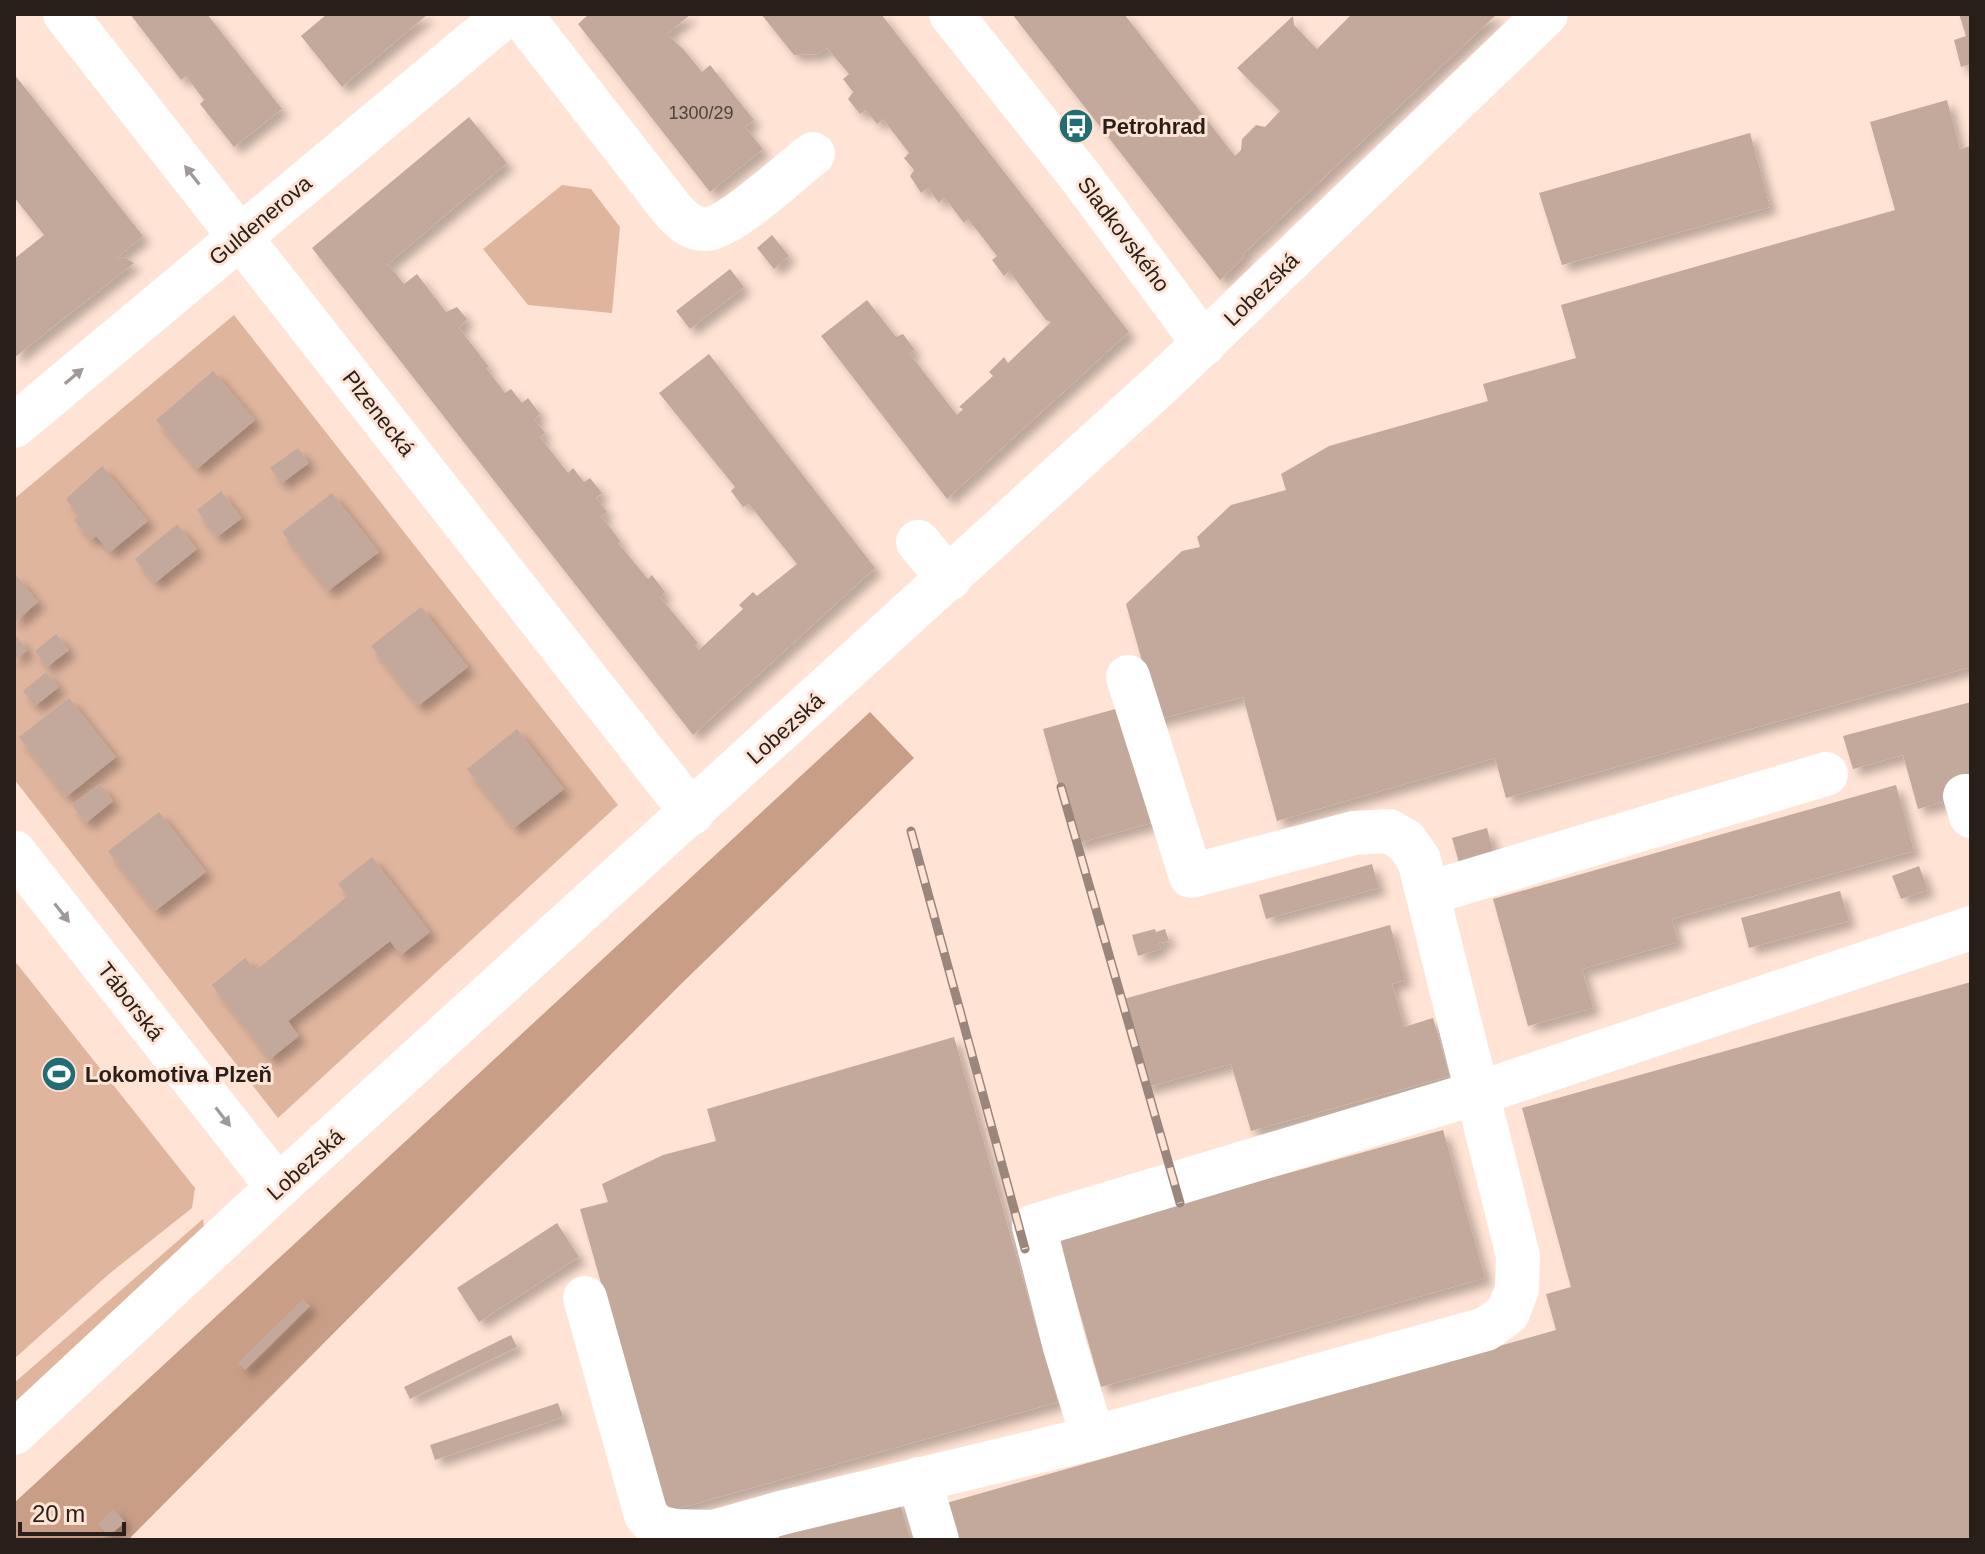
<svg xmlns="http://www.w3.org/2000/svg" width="1985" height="1554" font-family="Helvetica,sans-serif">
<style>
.green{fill:#dfb59e}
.forest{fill:#c89e86}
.building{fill:#c3a99b;filter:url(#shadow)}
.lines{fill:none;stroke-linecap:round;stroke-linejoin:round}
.minor{stroke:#fff;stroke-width:44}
.rail-casing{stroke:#9a867c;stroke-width:9}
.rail{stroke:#ffe3d4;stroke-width:6;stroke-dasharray:18;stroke-linecap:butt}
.oneway{fill:#9f9a98}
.labels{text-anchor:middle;stroke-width:6;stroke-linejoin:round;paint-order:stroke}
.number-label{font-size:18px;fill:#50423a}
.poi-label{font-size:22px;font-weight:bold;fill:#291f1a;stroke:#ffe3d4;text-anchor:start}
.street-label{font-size:22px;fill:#291f1a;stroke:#ffe3d4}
</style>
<defs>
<filter id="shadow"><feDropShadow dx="7" dy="7" stdDeviation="4" flood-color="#0004"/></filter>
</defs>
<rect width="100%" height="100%" fill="#ffe3d4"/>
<g class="green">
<polygon points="562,185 591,189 620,227 612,313 528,305 483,249"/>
<polygon points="234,315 618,805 278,1118 14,779 14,499"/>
<polygon points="14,960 195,1188 192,1208 109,1274 14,1359"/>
<polygon points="203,1219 204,1227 14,1419 14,1383"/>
</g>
<polygon class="forest" points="870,712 914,758 679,986 128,1540 14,1540 14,1503"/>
<g class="building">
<polygon points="130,14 207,14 282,109 234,147 200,104 204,100 186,76 181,80"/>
<polygon points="327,14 428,14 342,87 301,36"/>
<polygon points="589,14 691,14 667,34 684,50 702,72 710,65 754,120 745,127 763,149 710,192 578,24"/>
<polygon points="761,14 881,14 1129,332 947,499 821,336 867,300 896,337 903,334 915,350 909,353 957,415 963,409 959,407 993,376 989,372 1004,357 1008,363 1051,322 1046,320 1009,271 1004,276 992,260 997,256 968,219 964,223 944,197 939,203 928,188 921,193 910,176 914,170 904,158 909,153 883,119 877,124 866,110 860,114 848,99 853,92 843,79 849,74 827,48 817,54 794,55"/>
<polygon points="1012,14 1124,14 1235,156 1241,150 1242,139 1256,125 1265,127 1280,111 1237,68 1293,16 1294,25 1317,49 1352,14 1497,14 1243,254 1244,257 1220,280"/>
<polygon points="1959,14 1971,14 1971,64 1961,67 1954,40 1966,36"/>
<polygon points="14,74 143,236 116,259 124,257 134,263 14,358 14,259 44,235 14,197"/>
<polygon points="1947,100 1960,149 1971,146 1971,667 1506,798 1495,758 1277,821 1243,697 1149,722 1150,690 1126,604 1182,551 1200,547 1197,537 1231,505 1286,490 1281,474 1329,446 1488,401 1483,384 1576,358 1561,305 1895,210 1870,122"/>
<polygon points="469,117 507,163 388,264 404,284 417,274 446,312 457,307 467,319 459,328 489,367 486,368 505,393 511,389 522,403 528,398 540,414 534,419 545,433 540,437 568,473 573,468 584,482 590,478 602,493 596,498 607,512 601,516 621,542 618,543 648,579 652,575 665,592 660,597 698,643 695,645 699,650 743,609 739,605 753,592 757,596 797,564 749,504 743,507 731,491 735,487 659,393 709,354 875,568 693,735 312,248"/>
<polygon points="1750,133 1770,207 1562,265 1539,193"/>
<polygon points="772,235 789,256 774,269 757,248"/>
<polygon points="730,269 744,287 690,329 676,311"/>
<polygon points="213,371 255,420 197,469 156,420"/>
<polygon points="298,448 309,463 282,483 270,468"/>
<polygon points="102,466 148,521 110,552 96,536 91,540 74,520 79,516 66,499"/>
<polygon points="221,491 242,518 217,537 197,510"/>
<polygon points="332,493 379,552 328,591 282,532"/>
<polygon points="177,524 197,549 155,583 135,559"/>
<polygon points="14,573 38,602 14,623"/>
<polygon points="421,607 468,667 418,706 371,646"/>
<polygon points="56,634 69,650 47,667 35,651"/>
<polygon points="17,637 27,650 14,660 14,639"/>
<polygon points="46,672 59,687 35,706 23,691"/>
<polygon points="69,698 116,757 66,797 19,737"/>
<polygon points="1971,702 1971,794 1918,809 1903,755 1853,769 1843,736"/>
<polygon points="1119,708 1151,823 1075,844 1043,729"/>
<polygon points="517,729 564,789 514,828 467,769"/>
<polygon points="100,784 113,801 86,823 72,805"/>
<polygon points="1896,785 1914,851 1672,919 1678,942 1582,969 1593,1008 1528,1026 1493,899"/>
<polygon points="159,812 206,872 155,911 108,851"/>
<polygon points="1487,828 1494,855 1460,866 1452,838"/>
<polygon points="372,857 430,932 401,955 390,941 288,1021 299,1036 270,1059 212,985 245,958 255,971 302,933 348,896 338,884"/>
<polygon points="1372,864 1379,888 1266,919 1259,895"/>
<polygon points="1919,866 1928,890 1901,899 1892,876"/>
<polygon points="1840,891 1849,921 1749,948 1741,918"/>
<polygon points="1390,925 1405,980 1392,984 1404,1027 1433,1018 1450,1076 1251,1131 1231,1064 1144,1088 1120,1000"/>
<polygon points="1155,929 1156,932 1165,929 1169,941 1159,943 1161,949 1138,956 1132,935"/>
<polygon points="1971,982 1971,1540 954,1540 943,1504 1556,1330 1546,1294 1571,1287 1522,1108"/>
<polygon points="954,1037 1058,1402 666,1512 580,1209 608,1202 602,1184 663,1155 716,1141 707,1109"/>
<polygon points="1443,1130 1485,1278 1101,1387 1058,1237"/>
<polygon points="557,1223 579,1257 479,1322 457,1288"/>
<polygon points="303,1299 310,1306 245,1370 238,1363"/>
<polygon points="511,1335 517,1347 410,1399 404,1387"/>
<polygon points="558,1403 563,1417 435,1460 430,1445"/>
<polygon points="898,1497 911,1540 780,1540 778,1533"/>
<polygon points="113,1509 125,1522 109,1536 98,1524"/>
</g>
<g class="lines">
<g class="minor">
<polyline points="65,14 692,813"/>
<path d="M 520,14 L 671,208 C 681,219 690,230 707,229 C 730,228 792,170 813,154"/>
<polyline points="951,14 1083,180 1204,344"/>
<polyline points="14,426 507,14"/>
<polyline points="918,542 949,579"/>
<polyline points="1965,796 1971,816"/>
<polyline points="14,852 278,1187"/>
<polyline points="1429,893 1826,774"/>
<polyline points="585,1298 646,1515 657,1527 675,1531 714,1532 781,1513 1093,1438 1486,1329 1508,1313 1517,1289 1518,1256 1419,860 1406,841 1389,831 1354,833 1191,876 1128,677"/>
<polyline points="14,1433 278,1187 1165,380 1546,14"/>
<polyline points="1093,1438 1065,1347 1034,1226 1500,1086 1971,928"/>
<polyline points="919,1479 937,1540"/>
</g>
<g class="rail-casing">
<g id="rail">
<polyline points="1061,787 1180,1203"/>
<polyline points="911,831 1025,1249"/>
</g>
</g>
<use href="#rail" class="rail"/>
</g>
<defs><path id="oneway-solid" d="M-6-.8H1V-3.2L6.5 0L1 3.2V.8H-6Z" transform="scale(2)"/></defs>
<g class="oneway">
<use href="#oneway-solid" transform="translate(192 175) rotate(-128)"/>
<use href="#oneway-solid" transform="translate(74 376) rotate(-40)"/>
<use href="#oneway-solid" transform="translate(62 913) rotate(52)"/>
<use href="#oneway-solid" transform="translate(223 1117) rotate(52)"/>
</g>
<defs>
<g id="bus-disc" transform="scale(1.8)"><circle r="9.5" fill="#226c75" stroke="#ffe3d4"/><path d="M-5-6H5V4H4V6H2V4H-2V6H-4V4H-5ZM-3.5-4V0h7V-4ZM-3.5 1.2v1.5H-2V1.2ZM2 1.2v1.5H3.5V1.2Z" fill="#fff"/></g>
<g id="stadium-disc" transform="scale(1.8)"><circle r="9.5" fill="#226c75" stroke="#ffe3d4"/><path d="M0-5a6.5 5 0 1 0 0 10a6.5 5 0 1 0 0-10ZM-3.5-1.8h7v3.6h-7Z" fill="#fff"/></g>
</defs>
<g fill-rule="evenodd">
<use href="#bus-disc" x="1076" y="126"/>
<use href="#stadium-disc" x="59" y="1074"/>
</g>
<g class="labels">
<g class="number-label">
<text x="701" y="119">1300/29</text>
</g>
<g class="poi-label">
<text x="1102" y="134">Petrohrad</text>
<text x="85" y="1082">Lokomotiva Plzeň</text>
</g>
<g class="street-label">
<text transform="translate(260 220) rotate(-40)" y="8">Guldenerova</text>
<text transform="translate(1124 234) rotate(53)" y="8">Sladkovského</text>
<text transform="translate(1261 289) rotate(-44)" y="8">Lobezská</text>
<text transform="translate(379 413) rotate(52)" y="8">Plzenecká</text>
<text transform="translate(785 728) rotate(-42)" y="8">Lobezská</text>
<text transform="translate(131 1001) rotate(52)" y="8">Táborská</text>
<text transform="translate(305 1164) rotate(-42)" y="8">Lobezská</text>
</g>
</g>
<rect width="1985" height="1554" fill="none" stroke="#291f1a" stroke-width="32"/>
<path d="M20 1522v12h104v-12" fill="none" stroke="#291f1a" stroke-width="4"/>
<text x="32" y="1522" font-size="24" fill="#291f1a" stroke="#ffe3d4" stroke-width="6" paint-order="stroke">20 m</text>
</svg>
